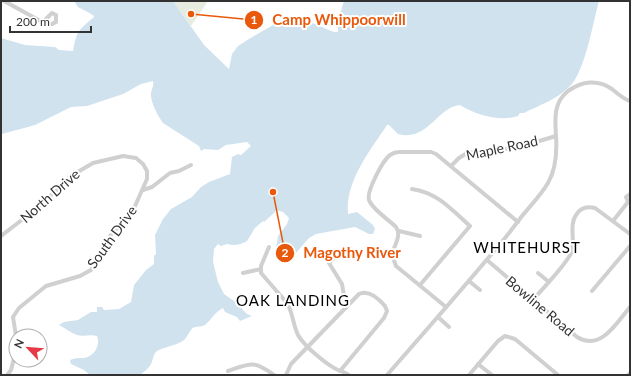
<svg xmlns="http://www.w3.org/2000/svg" width="631" height="376" font-family="Lato,sans-serif">
<style>
.green{fill:#e6ecdf}
.water{fill:#cfe2ee}
.lines{fill:none;stroke-linecap:round;stroke-linejoin:round}
.minor{stroke:#d0d0d0;stroke-width:4}
.labels{text-anchor:middle;stroke-width:4;stroke-linejoin:round;paint-order:stroke}
.street-label{font-size:14px;fill:#333;stroke:#fff}
.neighbourhood-label{font-size:15px;letter-spacing:1px;fill:#000;stroke:#fff}
.leader{fill:none;stroke:#e8590c;stroke-width:1.5}
.callout-dot{fill:#e8590c;stroke:#fff;stroke-width:1.5}
.mark-label{font-size:12px;text-anchor:middle;font-weight:bold;fill:#fff}
.callout-label{font-size:15px;text-anchor:middle;font-weight:bold;fill:#e8590c;stroke:#fff;stroke-width:4;stroke-linejoin:round;paint-order:stroke}
</style>
<rect width="100%" height="100%" fill="#fff"/>
<polygon class="green" points="173,1 208,1 191,26"/>
<path class="water" d="M 74,1 L 173,1 L 204,45 L 229,69 L 232,54 L 238,46 L 249,39 L 280,21 L 305,20 L 334,32 L 338,32 L 338,21 L 344,1 L 599,1 C 593,22 585,73 569,87 C 557,99 538,106 524,113 L 520,113 L 518,116 C 500,122 476,115 460,105 C 437,107 428,142 398,134 L 389,125 L 387,125 C 370,151 345,181 348,214 L 357,212 L 373,225 L 375,229 L 373,234 L 369,234 L 355,227 L 316,234 L 309,238 L 295,254 C 287,257 282,254 276,249 L 278,236 L 287,224 L 289,218 L 283,212 L 276,210 L 275,212 L 264,222 L 263,221 L 255,228 L 247,241 C 240,245 234,246 227,244 L 221,246 L 218,244 L 214,249 L 213,262 L 218,282 L 224,294 L 241,306 L 242,309 L 247,314 L 252,316 L 240,321 L 237,317 L 225,312 L 223,308 C 215,312 212,319 205,325 C 200,328 194,325 191,330 C 187,335 187,339 181,342 C 176,345 158,349 156,352 C 153,355 153,360 151,364 C 149,368 144,372 140,375 L 90,375 L 84,370 L 71,364 L 70,360 C 75,358 78,358 83,358 C 94,357 101,345 97,336 C 90,334 84,337 77,335 C 71,333 65,328 59,325 L 64,322 L 78,320 L 91,312 L 97,312 L 97,307 L 102,307 L 104,310 L 119,309 L 131,302 L 134,285 L 146,270 L 154,264 L 154,256 L 156,254 L 155,235 L 163,219 L 171,209 L 192,197 L 201,187 L 209,182 L 230,174 L 232,157 L 238,154 L 241,155 L 251,146 L 247,142 L 226,145 L 218,150 L 204,149 L 201,151 L 199,146 L 163,123 C 158,116 150,102 151,93 C 152,89 154,85 153,81 L 141,84 L 123,94 L 87,106 L 71,107 L 35,125 L 2,134 L 1,136 L 1,38 L 25,45 L 55,47 L 59,50 L 73,51 C 77,30 78,31 94,17 L 93,15 L 78,7 Z"/>
<g class="lines">
<g class="minor">
<path d="M 4,1 L 46,24 C 50,25 53,24 56,22 L 56,15 L 52,13 L 43,22"/>
<polyline points="451,166 459,158 467,153 516,148 556,136"/>
<path d="M 412,189 C 438,193 451,209 470,226 L 420,285"/>
<polyline points="143,190 152,187 170,173 179,171 191,165"/>
<polyline points="628,202 626,197 630,194"/>
<polyline points="613,221 628,202"/>
<polyline points="399,231 420,236"/>
<polyline points="1,236 40,206 71,176 93,163 123,156 136,158 143,164 147,171 147,179 135,206 129,216 112,233 91,270 80,276 46,286 19,308 13,317 16,336"/>
<path d="M 269,247 L 261,266 L 261,273 L 287,303 C 293,313 293,325 298,335 C 304,346 327,365 338,370 C 342,372 345,372 349,375"/>
<polyline points="343,254 334,258 329,263 342,284 346,308"/>
<path d="M 487,260 L 577,337 C 601,352 617,322 630,307"/>
<polyline points="243,273 261,269"/>
<polyline points="538,273 549,282"/>
<polyline points="469,281 480,290"/>
<polyline points="592,291 630,246"/>
<path d="M 533,300 C 542,289 568,263 572,251 C 575,240 569,225 576,215 C 580,208 587,206 595,208 L 630,234"/>
<path d="M 446,307 L 396,266 L 392,255 C 394,245 402,236 396,227 C 389,220 372,209 369,200 C 366,192 383,160 390,155 C 393,153 396,152 399,152 L 431,152 L 436,154 L 518,222"/>
<polyline points="438,317 449,327"/>
<polyline points="40,351 45,352"/>
<polyline points="478,364 492,375"/>
<path d="M 228,371 C 251,363 253,360 274,375"/>
<polyline points="7,375 11,370 16,351"/>
<path d="M 286,375 L 291,364 L 359,294 C 369,289 379,299 385,306 L 387,311 L 384,318 L 340,371"/>
<path d="M 387,375 C 423,334 459,293 494,251 C 504,240 513,228 522,216 C 531,205 541,195 548,183 C 556,169 557,151 556,136 C 555,119 553,103 568,91 C 582,81 598,79 612,89 C 618,94 623,99 630,101"/>
<polyline points="469,375 498,341 505,336 515,339 558,375"/>
<polyline points="628,375 630,373"/>
</g>
</g>
<g class="labels">
<g class="street-label">
<text transform="translate(502 148) rotate(-12)" y="5">Maple Road</text>
<text transform="translate(50 196) rotate(-41)" y="5">North Drive</text>
<text transform="translate(112 237) rotate(-54)" y="5">South Drive</text>
<text transform="translate(540 306) rotate(40)" y="5">Bowline Road</text>
</g>
<g class="neighbourhood-label">
<text x="527" y="253">WHITEHURST</text>
<text x="293" y="306">OAK LANDING</text>
</g>
</g>
<path class="leader" d="M191 14L254 20M273 192L285 253"/>
<g class="callout-dot">
<circle cx="191" cy="14" r="4"/>
<circle cx="273" cy="192" r="4"/>
<circle cx="254" cy="20" r="10"/>
<circle cx="285" cy="253" r="10"/>
</g>
<g class="mark-label">
<text x="254" y="24">1</text>
<text x="285" y="257">2</text>
</g>
<g class="callout-label">
<text x="339" y="25">Camp Whippoorwill</text>
<text x="352" y="258">Magothy River</text>
</g>
<rect width="631" height="376" fill="none" stroke="#333333" stroke-width="4"/>
<g transform="translate(28 348) rotate(296)"><circle r="19" fill="#ffffff" stroke="#adadad"/>
<path d="M0-3L7 15L0 10L-7 15Z" fill="#e63946"/>
<text y="-6" font-size="11" font-weight="bold" text-anchor="middle" fill="#333333">N</text>
</g>
<path d="M10 26v6h81v-6" fill="none" stroke="#333333" stroke-width="2"/>
<text x="16" y="26" font-size="12" fill="#333333" stroke="#ffffff" stroke-width="3" paint-order="stroke">200 m</text>
</svg>
